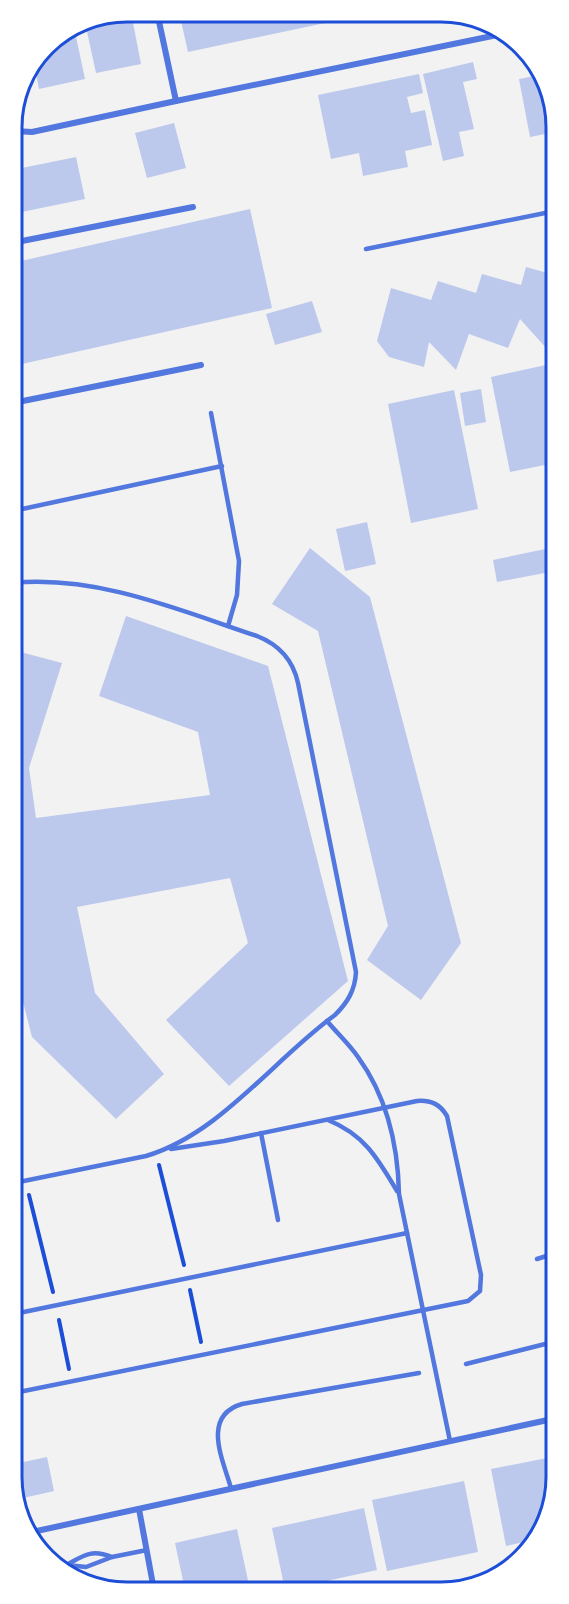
<svg xmlns="http://www.w3.org/2000/svg" width="569" height="1604" font-family="'Source Sans 3',sans-serif">
<style>
.building{fill:#bdc9ec}
.lines{fill:none;stroke-linecap:round;stroke-linejoin:round}
.path{stroke:#1d4ed8;stroke-width:4}
.service{stroke:#5277de;stroke-width:4.5}
.minor{stroke:#5277de;stroke-width:6}
.rim{fill:none;stroke:#1d4ed8;stroke-width:3}
</style>
<rect width="100%" height="100%" fill="#f2f2f2"/>
<g class="building">
<polygon points="127,12 131,12 141,64 96,73 86,27"/>
<polygon points="179,12 363,14 363,15 188,52"/>
<polygon points="75,32 85,79 39,89 34,63 51,41"/>
<polygon points="473,62 477,79 463,82 474,129 459,132 464,156 443,161 423,74"/>
<polygon points="419,74 423,93 407,97 411,113 425,110 432,145 405,151 408,167 363,176 359,153 331,159 318,95"/>
<polygon points="539,75 555,104 555,132 530,137 519,79"/>
<polygon points="174,123 186,168 147,178 135,133"/>
<polygon points="76,157 85,199 12,214 12,170"/>
<polygon points="250,209 272,308 13,366 12,263"/>
<polygon points="526,267 555,275 555,324 547,349 520,319 508,348 469,334 456,370 429,342 424,367 389,357 377,341 391,288 431,300 438,281 476,293 482,274 521,285"/>
<polygon points="312,301 322,332 275,345 266,314"/>
<polygon points="555,363 555,463 510,472 491,377"/>
<polygon points="481,389 486,422 465,426 460,393"/>
<polygon points="454,390 478,509 411,523 388,404"/>
<polygon points="367,522 376,564 345,571 336,529"/>
<polygon points="555,547 555,571 497,582 493,560"/>
<polygon points="310,548 370,597 461,943 421,1000 367,960 388,926 318,631 272,604"/>
<polygon points="126,616 268,666 348,981 229,1086 166,1020 248,943 230,878 77,907 95,993 164,1074 116,1119 32,1037 14,967 13,650 62,663 29,768 36,818 210,795 198,732 99,696"/>
<polygon points="557,1456 557,1484 534,1540 506,1546 491,1469"/>
<polygon points="47,1457 54,1491 14,1500 14,1464"/>
<polygon points="464,1481 478,1552 387,1571 372,1500"/>
<polygon points="364,1508 377,1570 285,1590 272,1528"/>
<polygon points="237,1529 250,1590 185,1590 175,1543"/>
</g>
<g class="lines">
<g class="path">
<polyline points="159,1165 184,1265"/>
<polyline points="29,1195 53,1292"/>
<polyline points="190,1290 201,1342"/>
<polyline points="59,1320 69,1369"/>
</g>
<g class="service">
<polyline points="366,249 555,211"/>
<polyline points="211,413 239,561 237,595 228,626"/>
<polyline points="13,511 222,466"/>
<path d="M 13,583 C 97,575 179,610 257,636 C 280,645 293,660 298,683 L 356,972 C 355,990 348,1002 335,1015 C 273,1060 220,1134 146,1156 L 14,1183"/>
<path d="M 327,1021 C 337,1033 349,1044 358,1057 C 387,1097 398,1145 399,1194 L 450,1441"/>
<path d="M 328,1120 C 365,1135 378,1159 397,1191"/>
<polyline points="261,1133 278,1220"/>
<polyline points="537,1259 556,1253"/>
<polyline points="14,1314 407,1233"/>
<polyline points="466,1364 557,1341"/>
<path d="M 14,1393 L 468,1301 L 480,1291 L 481,1275 L 447,1116 C 440,1104 431,1100 417,1101 L 224,1141 L 171,1149"/>
<path d="M 231,1488 C 223,1460 201,1416 242,1404 L 419,1373"/>
<polyline points="67,1565 86,1567 112,1557 147,1550"/>
<path d="M 63,1567 C 82,1557 89,1548 112,1557"/>
</g>
<g class="minor">
<polyline points="157,12 176,101"/>
<polyline points="12,127 15,131 32,132 176,101 502,34"/>
<polyline points="12,243 193,207"/>
<polyline points="13,403 201,365"/>
<polyline points="139,1509 154,1590"/>
<polyline points="32,1532 557,1418"/>
</g>
</g>
<path d="M0 0H569V1604H0ZM127 22H441A105 105 0 0 1 546 127V1477A105 105 0 0 1 441 1582H127A105 105 0 0 1 22 1477V127A105 105 0 0 1 127 22Z" fill="#fff" fill-rule="evenodd"/>
<path class="rim" d="M127 22H441A105 105 0 0 1 546 127V1477A105 105 0 0 1 441 1582H127A105 105 0 0 1 22 1477V127A105 105 0 0 1 127 22Z"/>
</svg>
